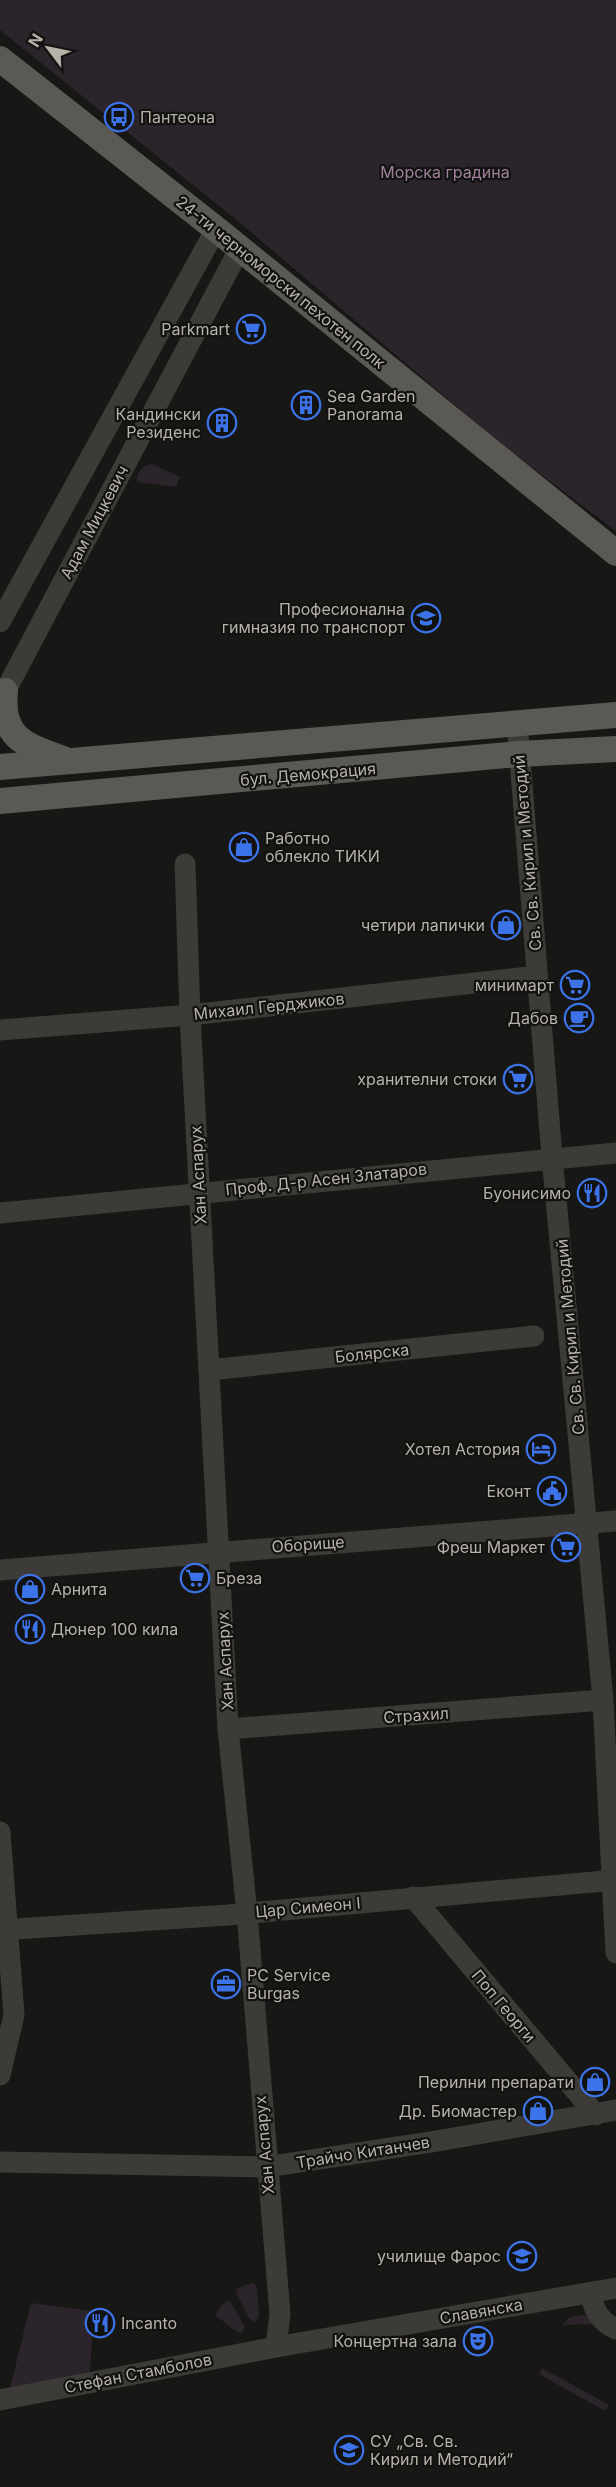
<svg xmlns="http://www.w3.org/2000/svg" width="616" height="2487" font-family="Inter,sans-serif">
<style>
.green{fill:#2c242b}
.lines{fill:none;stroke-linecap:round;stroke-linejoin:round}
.minor{stroke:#3c3b37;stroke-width:21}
.major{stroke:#5b5953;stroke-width:26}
.labels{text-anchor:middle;stroke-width:4.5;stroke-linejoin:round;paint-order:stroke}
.poi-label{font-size:16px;fill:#b7b2a8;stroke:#121211;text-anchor:end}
.park-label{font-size:16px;fill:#a1809e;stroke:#121211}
.street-label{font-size:16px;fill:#b7b2a8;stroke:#121211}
</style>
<rect width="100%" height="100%" fill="#171715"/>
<g class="green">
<polygon points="0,0 616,0 616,531 501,444 233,217 0,30"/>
<path d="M 152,464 L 180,477 L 176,487 L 137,482 C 137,471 142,466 152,464 Z"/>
<polygon points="253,2283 257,2287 259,2317 255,2322 249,2318 236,2292 237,2288"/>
<polygon points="230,2301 245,2327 242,2333 237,2332 215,2315 224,2302"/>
<polygon points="31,2303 94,2311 90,2373 9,2392"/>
<polygon points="583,2315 590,2317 593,2324 562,2325 570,2317"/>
<polygon points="542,2368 609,2405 605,2411 539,2374"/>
</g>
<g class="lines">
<g class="minor">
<polyline points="0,622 216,229"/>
<polyline points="0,701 240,248"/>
<polyline points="517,722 552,1157 603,1700 616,1953"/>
<polyline points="185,864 190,1015 228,1729 247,1913 280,2314 276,2347"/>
<polyline points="0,1030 190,1015 537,976"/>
<polyline points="0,1213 616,1153"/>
<polyline points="209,1370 534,1336"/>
<polyline points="0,1570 616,1521"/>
<polyline points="228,1729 603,1700"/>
<polyline points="0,1832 14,2015 0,2075"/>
<polyline points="413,1897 596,2115"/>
<polyline points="0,1930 228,1915 616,1880"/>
<polyline points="0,2162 266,2167 431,2142 616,2110"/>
<path d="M 590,2293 C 594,2310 599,2321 616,2329"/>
<polyline points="0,2400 276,2347 616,2288"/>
</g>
<g class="major">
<polyline points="0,59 216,229 616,553"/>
<path d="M 5,691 C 0,738 25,745 63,759"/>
<polyline points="0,767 616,715"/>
<polyline points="0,801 518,754 616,749"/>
</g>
</g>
<defs>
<g id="bus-ring" transform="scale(1.5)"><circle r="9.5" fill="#121211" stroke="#3d73e8" stroke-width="1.5"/><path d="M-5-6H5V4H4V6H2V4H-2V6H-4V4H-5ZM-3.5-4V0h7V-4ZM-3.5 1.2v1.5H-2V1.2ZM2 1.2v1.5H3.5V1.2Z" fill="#3d73e8"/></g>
<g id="supermarket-ring" transform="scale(1.5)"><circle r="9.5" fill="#121211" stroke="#3d73e8" stroke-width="1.5"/><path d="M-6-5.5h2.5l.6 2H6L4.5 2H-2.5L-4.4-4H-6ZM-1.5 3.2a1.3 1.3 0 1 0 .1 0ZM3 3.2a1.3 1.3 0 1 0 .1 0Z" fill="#3d73e8"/></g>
<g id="building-ring" transform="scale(1.5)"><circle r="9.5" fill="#121211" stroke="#3d73e8" stroke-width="1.5"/><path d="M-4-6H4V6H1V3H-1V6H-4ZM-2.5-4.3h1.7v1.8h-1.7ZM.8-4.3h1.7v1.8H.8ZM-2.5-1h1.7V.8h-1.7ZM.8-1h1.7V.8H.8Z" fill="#3d73e8"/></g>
<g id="school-ring" transform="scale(1.5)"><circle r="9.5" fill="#121211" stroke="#3d73e8" stroke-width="1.5"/><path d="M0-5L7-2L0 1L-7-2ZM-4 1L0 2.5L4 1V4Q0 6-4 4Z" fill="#3d73e8"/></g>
<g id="shop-ring" transform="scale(1.5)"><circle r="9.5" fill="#121211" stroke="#3d73e8" stroke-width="1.5"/><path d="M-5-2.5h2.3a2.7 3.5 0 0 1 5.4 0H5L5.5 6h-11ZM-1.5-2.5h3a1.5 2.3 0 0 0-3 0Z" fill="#3d73e8"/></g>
<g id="cafe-ring" transform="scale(1.5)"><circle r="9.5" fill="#121211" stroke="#3d73e8" stroke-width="1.5"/><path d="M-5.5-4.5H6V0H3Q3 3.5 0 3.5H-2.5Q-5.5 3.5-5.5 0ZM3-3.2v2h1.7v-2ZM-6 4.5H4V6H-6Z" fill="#3d73e8"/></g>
<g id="restaurant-ring" transform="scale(1.5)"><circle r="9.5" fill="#121211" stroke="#3d73e8" stroke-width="1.5"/><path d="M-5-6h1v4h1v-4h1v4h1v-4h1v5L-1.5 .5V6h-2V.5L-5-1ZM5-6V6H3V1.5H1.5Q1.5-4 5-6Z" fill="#3d73e8"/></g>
<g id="hotel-ring" transform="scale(1.5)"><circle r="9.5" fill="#121211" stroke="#3d73e8" stroke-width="1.5"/><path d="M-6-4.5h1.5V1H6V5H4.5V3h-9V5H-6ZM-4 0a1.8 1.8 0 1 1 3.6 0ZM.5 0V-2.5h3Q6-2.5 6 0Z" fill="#3d73e8"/></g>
<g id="civic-ring" transform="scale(1.5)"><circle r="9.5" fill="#121211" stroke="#3d73e8" stroke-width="1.5"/><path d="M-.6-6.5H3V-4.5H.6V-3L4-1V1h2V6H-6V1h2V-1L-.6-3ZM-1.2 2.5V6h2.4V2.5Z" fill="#3d73e8"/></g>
<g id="office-ring" transform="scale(1.5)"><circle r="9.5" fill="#121211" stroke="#3d73e8" stroke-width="1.5"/><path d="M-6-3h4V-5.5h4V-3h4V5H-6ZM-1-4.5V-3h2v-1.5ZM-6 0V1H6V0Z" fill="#3d73e8"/></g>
<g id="theatre-ring" transform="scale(1.5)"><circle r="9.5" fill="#121211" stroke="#3d73e8" stroke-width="1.5"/><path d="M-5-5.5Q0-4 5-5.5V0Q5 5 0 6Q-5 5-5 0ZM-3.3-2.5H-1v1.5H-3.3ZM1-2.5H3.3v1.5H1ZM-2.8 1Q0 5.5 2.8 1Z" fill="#3d73e8"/></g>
</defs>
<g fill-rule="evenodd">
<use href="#bus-ring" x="119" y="117"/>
<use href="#supermarket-ring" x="251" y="329"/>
<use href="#building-ring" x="306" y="405"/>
<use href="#building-ring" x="222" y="423"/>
<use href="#school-ring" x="426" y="618"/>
<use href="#shop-ring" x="244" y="847"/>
<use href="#shop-ring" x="506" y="925"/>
<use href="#supermarket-ring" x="575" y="985"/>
<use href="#cafe-ring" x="579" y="1018"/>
<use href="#supermarket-ring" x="518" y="1079"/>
<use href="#restaurant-ring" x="592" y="1193"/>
<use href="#hotel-ring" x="541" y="1449"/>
<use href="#civic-ring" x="552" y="1491"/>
<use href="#supermarket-ring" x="566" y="1547"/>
<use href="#supermarket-ring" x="195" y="1578"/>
<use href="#shop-ring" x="30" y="1589"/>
<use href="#restaurant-ring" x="30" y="1629"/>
<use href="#office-ring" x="226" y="1984"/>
<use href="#shop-ring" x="595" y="2082"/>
<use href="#shop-ring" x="538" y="2111"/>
<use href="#school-ring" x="522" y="2256"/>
<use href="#restaurant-ring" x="100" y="2323"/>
<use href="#theatre-ring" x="478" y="2341"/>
<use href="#school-ring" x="349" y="2450"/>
</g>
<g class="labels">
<g class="poi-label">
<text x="140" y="123" text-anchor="start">Пантеона</text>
<text x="230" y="335">Parkmart</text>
<text x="327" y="402" text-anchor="start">Sea Garden<tspan x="327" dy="18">Panorama</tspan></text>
<text x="201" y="420">Кандински<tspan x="201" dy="18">Резиденс</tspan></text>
<text x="405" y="615">Професионална<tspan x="405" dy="18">гимназия по транспорт</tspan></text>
<text x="265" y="844" text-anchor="start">Работно<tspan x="265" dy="18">облекло ТИКИ</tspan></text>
<text x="485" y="931">четири лапички</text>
<text x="554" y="991">минимарт</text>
<text x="558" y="1024">Дабов</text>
<text x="497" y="1085">хранителни стоки</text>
<text x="571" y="1199">Буонисимо</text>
<text x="520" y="1455">Хотел Астория</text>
<text x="531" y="1497">Еконт</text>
<text x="545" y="1553">Фреш Маркет</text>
<text x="216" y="1584" text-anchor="start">Бреза</text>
<text x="51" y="1595" text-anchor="start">Арнита</text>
<text x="51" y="1635" text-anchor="start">Дюнер 100 кила</text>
<text x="247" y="1981" text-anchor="start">PC Service<tspan x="247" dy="18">Burgas</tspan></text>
<text x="574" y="2088">Перилни препарати</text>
<text x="517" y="2117">Др. Биомастер</text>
<text x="501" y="2262">училище Фарос</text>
<text x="121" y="2329" text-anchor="start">Incanto</text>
<text x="457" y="2347">Концертна зала</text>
<text x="370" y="2447" text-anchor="start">СУ „Св. Св.<tspan x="370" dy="18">Кирил и Методий“</tspan></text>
</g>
<g class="park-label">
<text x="445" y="178">Морска градина</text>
</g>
<g class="street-label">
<text transform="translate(281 282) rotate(39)" y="6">24-ти черноморски пехотен полк</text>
<text transform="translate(94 522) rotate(-62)" y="6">Адам Мицкевич</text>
<text transform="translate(308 774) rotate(-5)" y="6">бул. Демокрация</text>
<text transform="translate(527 853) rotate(-95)" y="6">Св. Св. Кирил и Методий</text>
<text transform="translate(269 1006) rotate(-6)" y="6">Михаил Герджиков</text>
<text transform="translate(198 1175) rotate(-93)" y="6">Хан Аспарух</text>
<text transform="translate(326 1179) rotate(-6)" y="6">Проф. Д-р Асен Златаров</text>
<text transform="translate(570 1337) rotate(-95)" y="6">Св. Св. Кирил и Методий</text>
<text transform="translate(372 1353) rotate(-6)" y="6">Болярска</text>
<text transform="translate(308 1544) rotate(-4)" y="6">Оборище</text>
<text transform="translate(225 1661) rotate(-93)" y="6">Хан Аспарух</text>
<text transform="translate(416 1715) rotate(-4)" y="6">Страхил</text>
<text transform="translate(308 1907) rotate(-5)" y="6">Цар Симеон I</text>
<text transform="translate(504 2006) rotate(50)" y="6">Поп Георги</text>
<text transform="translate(264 2145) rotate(-95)" y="6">Хан Аспарух</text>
<text transform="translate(363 2152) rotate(-9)" y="6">Трайчо Китанчев</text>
<text transform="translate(481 2311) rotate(-10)" y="6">Славянска</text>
<text transform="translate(138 2373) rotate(-11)" y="6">Стефан Стамболов</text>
</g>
</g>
<g transform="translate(48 48) rotate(302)" stroke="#121211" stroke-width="4.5" paint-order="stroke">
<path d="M0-4.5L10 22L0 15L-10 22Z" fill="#b7b2a8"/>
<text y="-9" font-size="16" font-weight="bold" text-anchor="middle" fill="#b7b2a8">N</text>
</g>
</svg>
